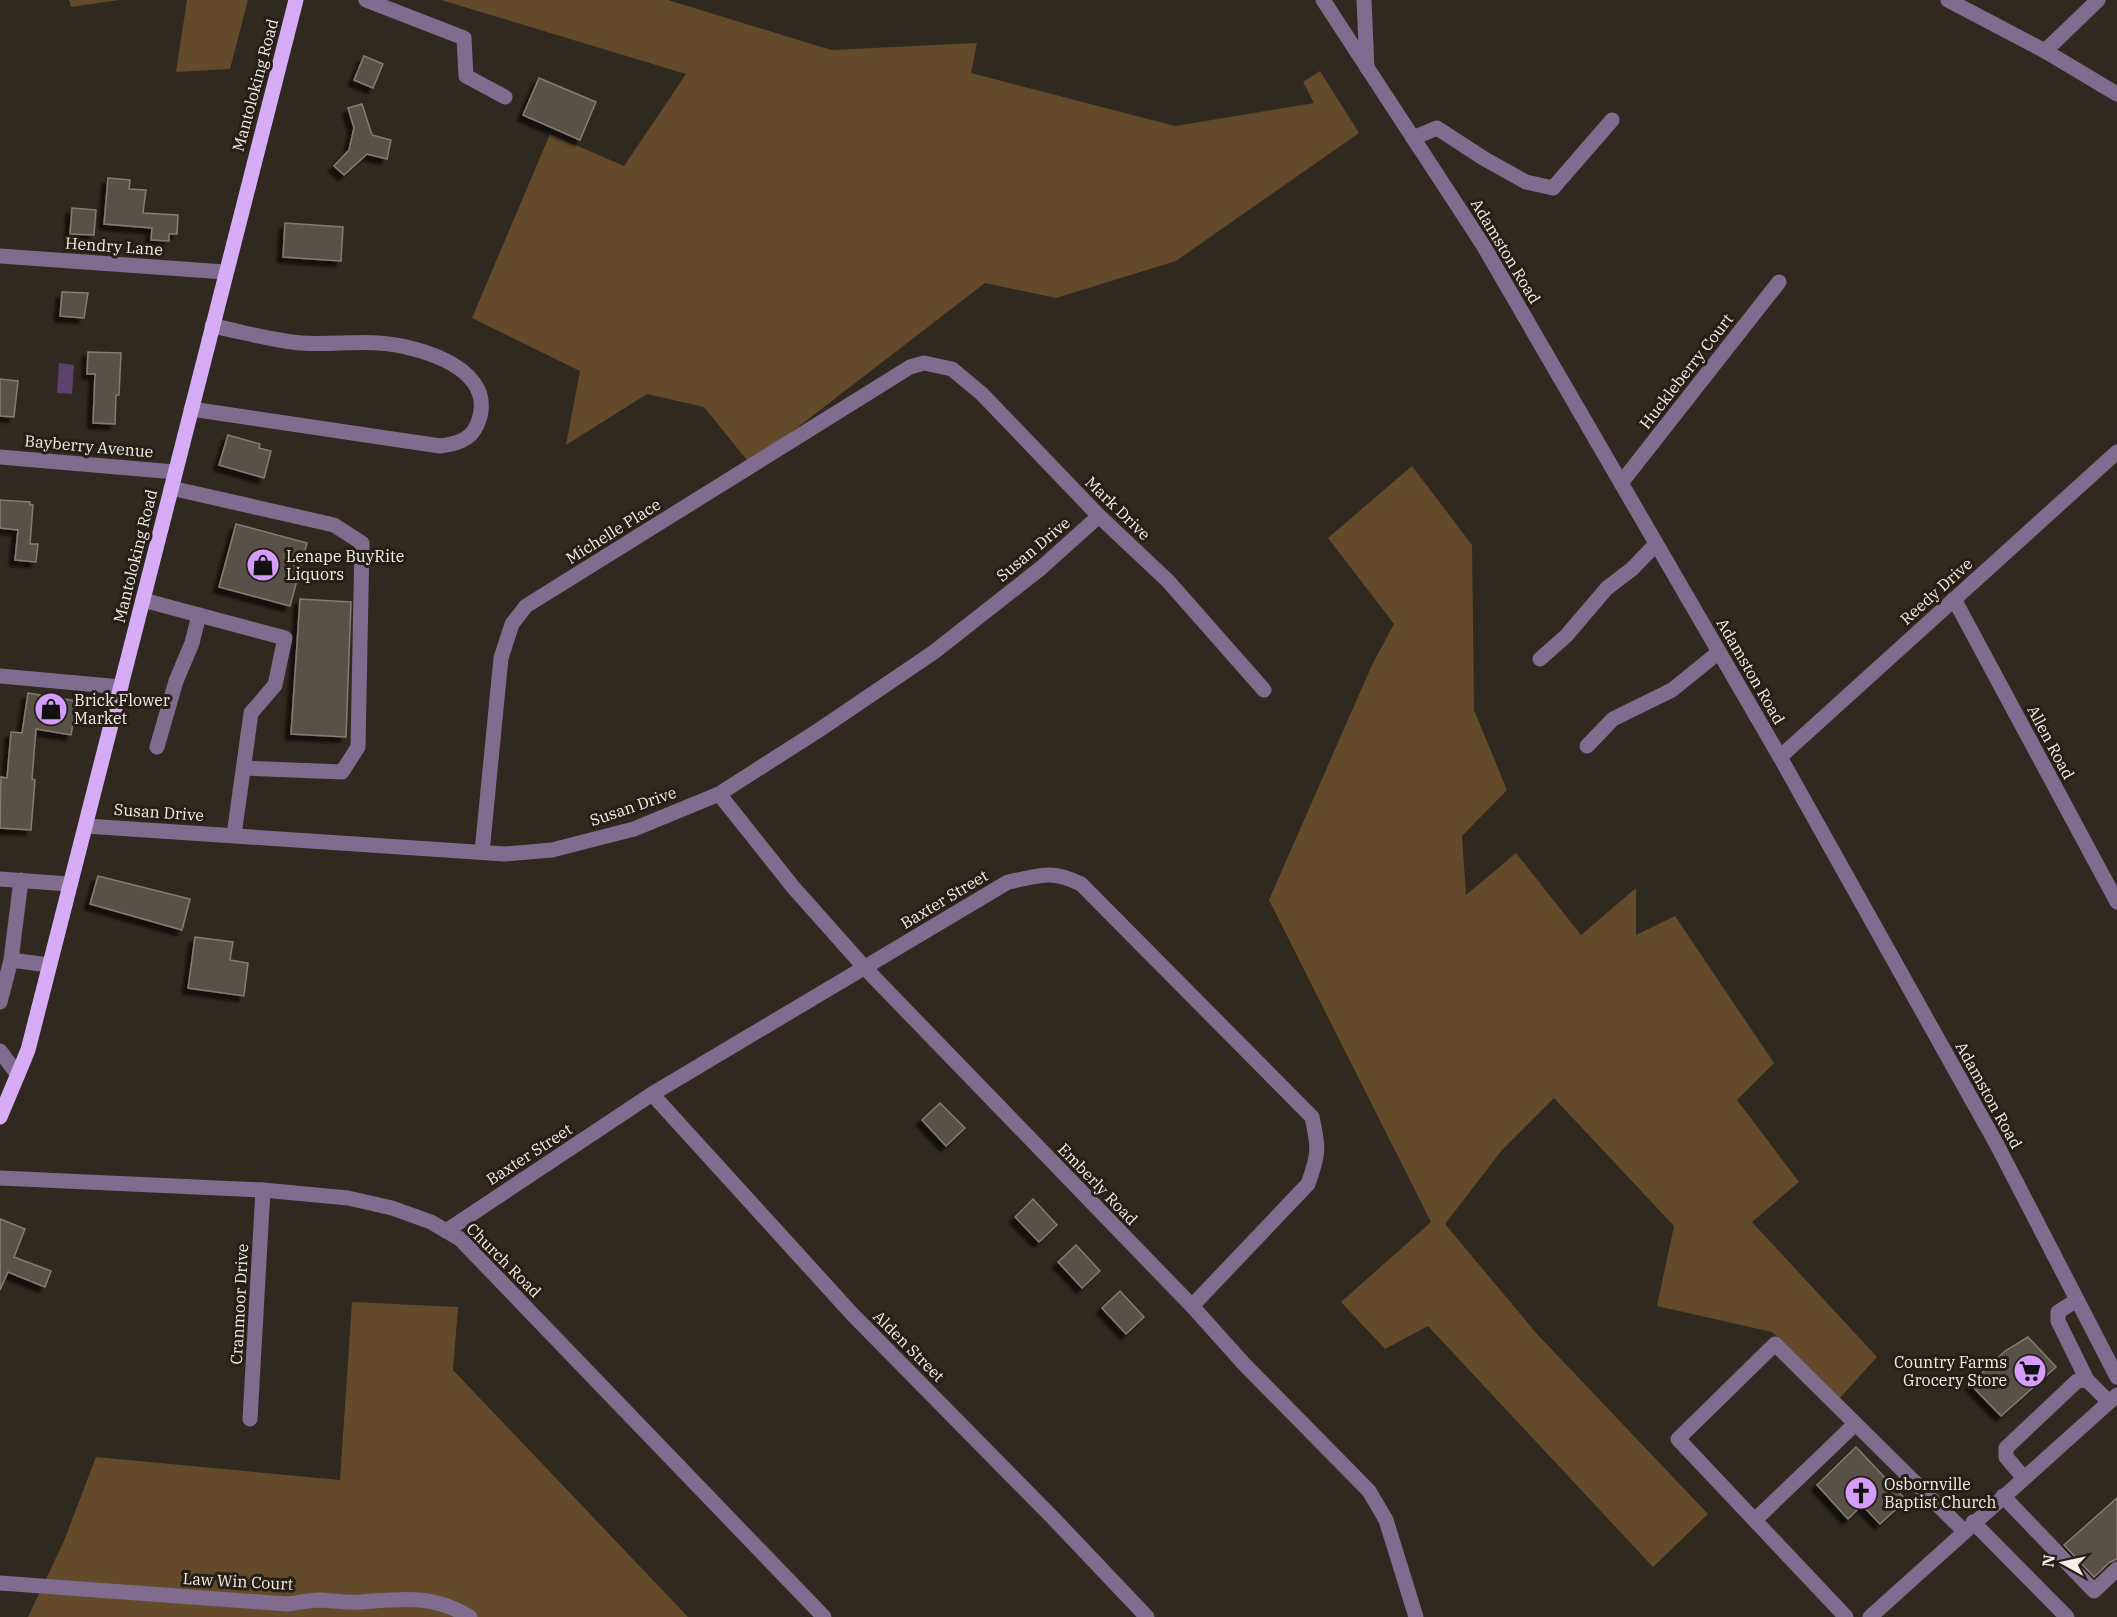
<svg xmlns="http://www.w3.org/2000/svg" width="2117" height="1617" font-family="'IBM Plex Serif',serif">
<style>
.green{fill:#634a2a}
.water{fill:#5b436b}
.building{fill:#595147;stroke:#857c71;stroke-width:1.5;filter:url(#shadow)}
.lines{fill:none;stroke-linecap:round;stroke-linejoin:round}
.minor{stroke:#806c8f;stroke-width:15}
.major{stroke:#d7acf6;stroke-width:15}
.labels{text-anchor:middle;stroke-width:6;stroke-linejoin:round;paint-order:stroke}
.street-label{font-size:16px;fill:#f4efe9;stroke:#261f16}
.poi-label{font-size:16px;fill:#f4efe9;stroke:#261f16;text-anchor:start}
</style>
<defs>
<filter id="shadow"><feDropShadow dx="-5.5" dy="5.5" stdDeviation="1.5" flood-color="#0009"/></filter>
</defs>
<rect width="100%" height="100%" fill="#302920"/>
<g class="green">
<polygon points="69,0 119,0 71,7"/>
<polygon points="187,0 248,0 230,69 176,72"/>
<polygon points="441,0 668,0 831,50 977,43 971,73 1175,126 1314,103 1303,82 1320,71 1359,133 1176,261 1056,298 985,283 750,464 704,407 647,394 566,445 580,371 472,318 550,134 624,166 686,74"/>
<polygon points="1412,466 1472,545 1474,710 1507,790 1462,836 1466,895 1516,853 1581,935 1636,888 1636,935 1675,916 1774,1063 1737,1100 1799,1182 1752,1222 1877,1357 1840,1398 1772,1332 1657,1306 1674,1226 1554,1098 1502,1150 1445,1224 1537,1334 1708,1514 1653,1567 1428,1326 1385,1349 1341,1302 1431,1222 1269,900 1372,665 1394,624 1328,538"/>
<polygon points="352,1302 458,1307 453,1370 688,1617 28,1617 64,1541 96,1457 340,1480"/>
</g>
<polygon class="water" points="59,363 74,365 72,394 57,393"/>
<g class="building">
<polygon points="364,56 383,64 373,88 354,80"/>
<polygon points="539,78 596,102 580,140 523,115"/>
<polygon points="362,104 372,135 391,140 387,159 367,154 344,175 334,166 349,150 354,128 348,108"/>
<polygon points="108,178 130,180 129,189 146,190 143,213 178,215 177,234 169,234 169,241 151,240 152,228 104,224"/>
<polygon points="72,208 96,210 94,235 70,234"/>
<polygon points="285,223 343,227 341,261 283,257"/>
<polygon points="62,292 88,293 84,318 60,316"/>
<polygon points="88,352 121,353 119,395 116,395 115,424 93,423 95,374 87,374"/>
<polygon points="0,379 18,381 14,417 0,416"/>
<polygon points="228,435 260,444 259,448 271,451 264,478 219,465"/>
<polygon points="0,500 30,502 30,505 33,505 30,544 38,544 36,562 15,560 18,530 0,528"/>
<polygon points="236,524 307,543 290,606 219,587"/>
<polygon points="300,599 351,602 346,737 291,734"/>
<polygon points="28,693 77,701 71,735 36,729 32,779 35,780 31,830 0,828 1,777 7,778 11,732 22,733"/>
<polygon points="98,876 190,899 182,930 90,904"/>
<polygon points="195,937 233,942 230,960 248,963 244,996 188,988"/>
<polygon points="940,1103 965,1128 946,1146 922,1120"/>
<polygon points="1033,1199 1057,1225 1039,1242 1015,1217"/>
<polygon points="0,1219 25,1229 14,1257 51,1271 45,1287 8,1272 0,1290"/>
<polygon points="1076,1245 1100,1271 1082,1288 1058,1262"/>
<polygon points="1120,1291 1144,1317 1126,1334 1102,1308"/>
<polygon points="2028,1337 2056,1367 2001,1416 1970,1384 2005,1351"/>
<polygon points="1856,1447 1906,1500 1880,1524 1862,1505 1848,1519 1817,1485"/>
<polygon points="2117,1498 2117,1559 2110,1562 2094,1577 2064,1545"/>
</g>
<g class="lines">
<g class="minor">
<polyline points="366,0 464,38 466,76 505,97"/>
<polyline points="1323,0 1483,245 1780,757 1996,1143 2117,1377"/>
<polyline points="1364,0 1367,68"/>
<polyline points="1948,0 2045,51 2117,94"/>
<polyline points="2045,51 2098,0"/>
<polyline points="1413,138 1437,128 1483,158 1526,182 1553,188 1612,120"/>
<polyline points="0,256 225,272"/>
<path d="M 191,409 L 440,446 C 455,444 470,441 477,425 C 501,369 420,346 379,343 C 353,341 327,345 301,343 C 273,341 240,331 212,326"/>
<polyline points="0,457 175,472"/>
<polyline points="1621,483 1779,282"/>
<polyline points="171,488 334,525 362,543 358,747 342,772 244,768"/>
<polyline points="1954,599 2117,902"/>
<polyline points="143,600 285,638 275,685 251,713 234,835"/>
<polyline points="1540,659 1566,636 1607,588 1632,569 1656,544"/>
<polyline points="0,676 121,687"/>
<polyline points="1587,746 1613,719 1672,690 1719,652"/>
<polyline points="157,747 176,681 192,643 199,615"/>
<polyline points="1780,757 2117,452"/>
<polyline points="719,794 793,887 865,968 1192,1306 1244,1364 1369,1491 1386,1520 1416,1617"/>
<polyline points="86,826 505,854 552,850 634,829 719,794 819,730 934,652 1041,568 1099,516"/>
<polyline points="482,852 501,658 512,624 526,606 910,367 924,363 952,369 982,394 1099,516 1168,581 1264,690"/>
<polyline points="0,879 69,884"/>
<polyline points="11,960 21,880"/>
<polyline points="0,1002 11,960 49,965"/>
<polyline points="0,1051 18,1075"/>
<polyline points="652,1094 853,1315 1054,1519 1147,1617"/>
<polyline points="0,1178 263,1190 348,1198 392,1208 431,1222 460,1239 824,1617"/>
<path d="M 446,1231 L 652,1094 L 1008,882 C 1040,876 1050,869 1081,884 L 1312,1117 C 1319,1148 1319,1154 1308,1184 L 1192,1306"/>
<polyline points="2077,1300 2058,1312 2058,1321 2087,1380"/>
<polyline points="250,1419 263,1190"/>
<polyline points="2024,1478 2006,1457 2006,1448 2077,1381 2087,1380 2109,1402"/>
<polyline points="2003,1496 2094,1591 2117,1569"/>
<polyline points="1755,1520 1855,1424"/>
<polyline points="1973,1522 2067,1617"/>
<path d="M 0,1583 L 287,1604 C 298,1603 309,1600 320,1600 C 334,1601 348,1603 362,1602 C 404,1599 432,1594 470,1617"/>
<polyline points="1846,1617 1678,1439 1775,1344 1964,1531"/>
<polyline points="1870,1617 2117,1395"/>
</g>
<polyline class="major" points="0,1117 28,1050 296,0"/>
</g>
<defs>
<g id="shop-disc" transform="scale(1.725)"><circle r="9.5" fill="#d49cfb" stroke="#261f16"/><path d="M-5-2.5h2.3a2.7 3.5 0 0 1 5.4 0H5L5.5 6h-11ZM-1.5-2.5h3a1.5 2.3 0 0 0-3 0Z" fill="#111"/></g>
<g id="supermarket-disc" transform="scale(1.725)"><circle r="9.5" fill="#d49cfb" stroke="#261f16"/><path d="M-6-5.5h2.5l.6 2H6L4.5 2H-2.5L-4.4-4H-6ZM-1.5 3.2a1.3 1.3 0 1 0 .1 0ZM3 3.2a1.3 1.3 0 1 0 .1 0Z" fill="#111"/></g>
<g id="church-disc" transform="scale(1.725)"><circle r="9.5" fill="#d49cfb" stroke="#261f16"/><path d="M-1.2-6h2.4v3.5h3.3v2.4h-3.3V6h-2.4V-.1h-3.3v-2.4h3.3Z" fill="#111"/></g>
</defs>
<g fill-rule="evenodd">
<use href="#shop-disc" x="263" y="565"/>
<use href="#shop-disc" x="51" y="709"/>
<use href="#supermarket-disc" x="2030" y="1371"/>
<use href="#church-disc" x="1861" y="1493"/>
</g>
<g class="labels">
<g class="street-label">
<text transform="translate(255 85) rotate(-75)" y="6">Mantoloking Road</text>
<text transform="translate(114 246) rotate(4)" y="6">Hendry Lane</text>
<text transform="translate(1506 251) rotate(59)" y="6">Adamston Road</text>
<text transform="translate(1686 371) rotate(-52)" y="6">Huckleberry Court</text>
<text transform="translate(89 446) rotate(5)" y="6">Bayberry Avenue</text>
<text transform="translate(1118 508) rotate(44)" y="6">Mark Drive</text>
<text transform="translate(613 531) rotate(-32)" y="6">Michelle Place</text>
<text transform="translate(1033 549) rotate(-40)" y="6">Susan Drive</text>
<text transform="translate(135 556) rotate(-76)" y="6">Mantoloking Road</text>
<text transform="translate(1936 591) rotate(-42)" y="6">Reedy Drive</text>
<text transform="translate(1751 671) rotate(60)" y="6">Adamston Road</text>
<text transform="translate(2051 742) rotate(62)" y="6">Allen Road</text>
<text transform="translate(633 806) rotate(-19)" y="6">Susan Drive</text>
<text transform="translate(159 812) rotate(4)" y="6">Susan Drive</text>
<text transform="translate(944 899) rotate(-31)" y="6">Baxter Street</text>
<text transform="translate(1989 1095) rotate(61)" y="6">Adamston Road</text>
<text transform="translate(529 1154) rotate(-33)" y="6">Baxter Street</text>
<text transform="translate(1098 1184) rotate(46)" y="6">Emberly Road</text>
<text transform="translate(504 1260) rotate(45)" y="6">Church Road</text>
<text transform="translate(239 1304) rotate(-87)" y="6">Cranmoor Drive</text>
<text transform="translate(909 1346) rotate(45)" y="6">Alden Street</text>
<text transform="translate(238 1581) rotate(3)" y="6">Law Win Court</text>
</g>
<g class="poi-label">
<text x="286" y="562">Lenape BuyRite<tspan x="286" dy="18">Liquors</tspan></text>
<text x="74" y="706">Brick Flower<tspan x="74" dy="18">Market</tspan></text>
<text x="2007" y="1368" text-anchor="end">Country Farms<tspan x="2007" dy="18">Grocery Store</tspan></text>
<text x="1884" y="1490">Osbornville<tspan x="1884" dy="18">Baptist Church</tspan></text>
</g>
</g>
<g transform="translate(2063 1563) rotate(278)" stroke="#261f16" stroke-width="4.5" paint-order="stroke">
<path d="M0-4.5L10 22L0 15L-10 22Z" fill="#f4efe9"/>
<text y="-9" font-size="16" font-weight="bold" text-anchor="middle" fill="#f4efe9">N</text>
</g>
</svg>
